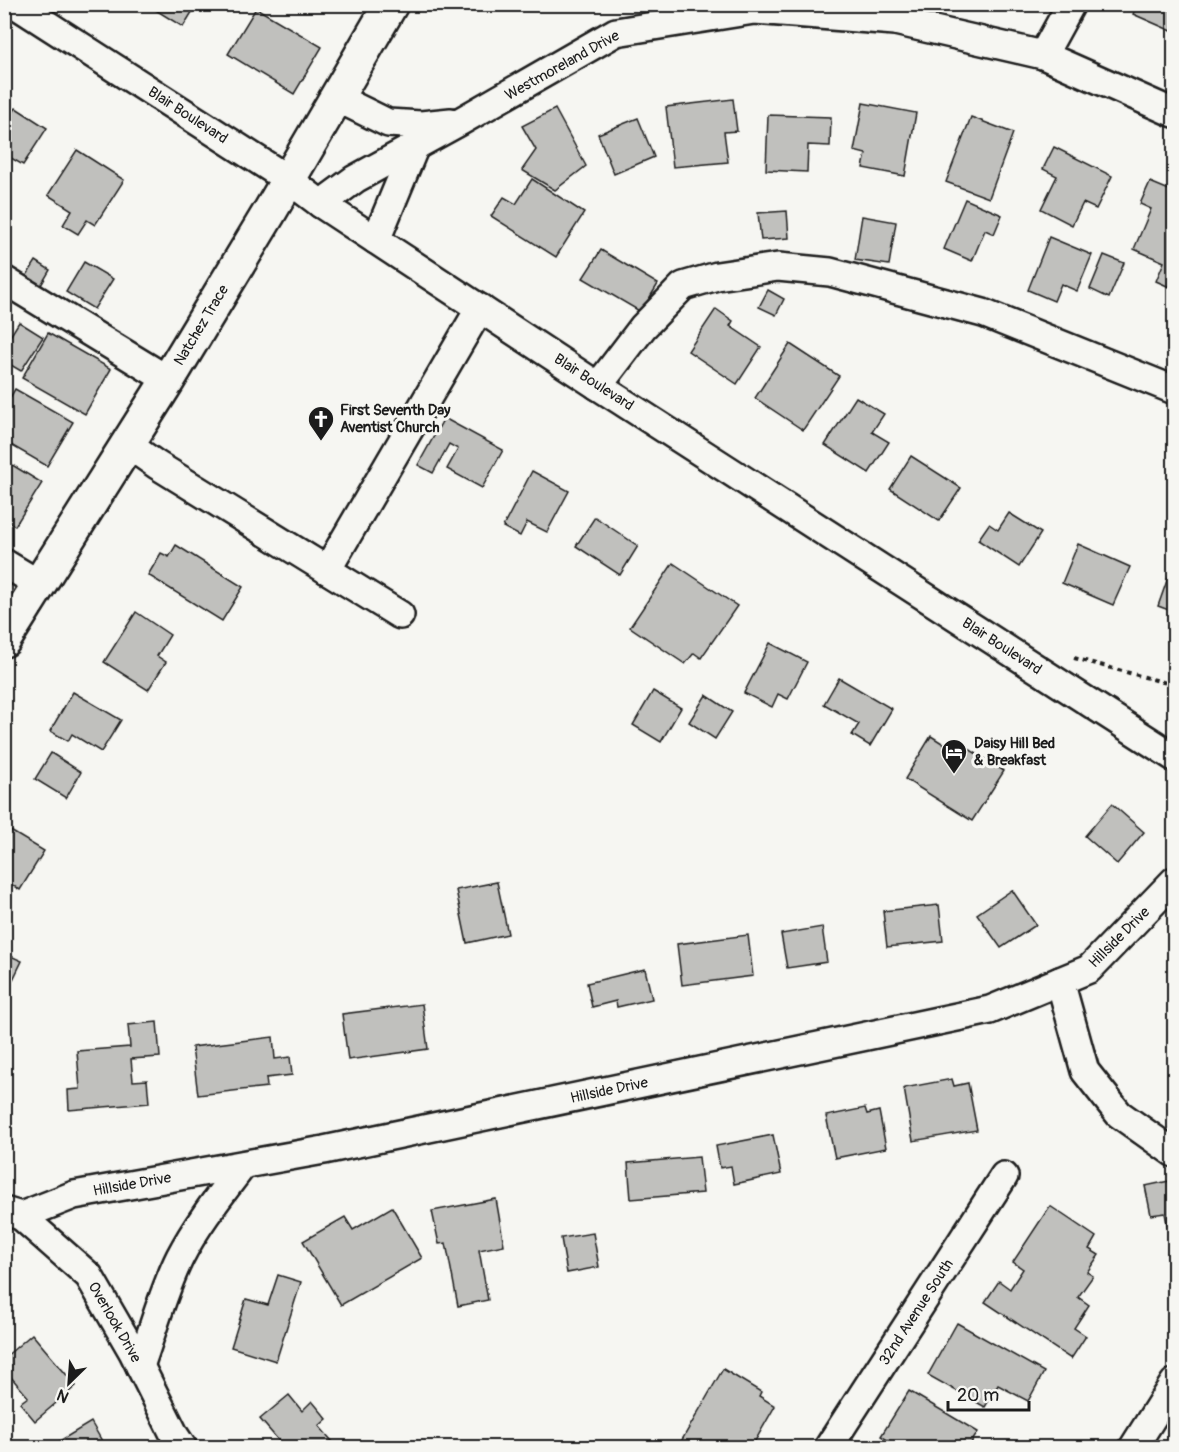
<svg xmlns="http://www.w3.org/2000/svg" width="1179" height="1452" font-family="Pangolin,sans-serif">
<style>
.building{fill:#c0c0bd;stroke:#1c1c1c;stroke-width:1.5}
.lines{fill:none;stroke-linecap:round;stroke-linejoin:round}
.minor-casing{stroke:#1c1c1c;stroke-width:32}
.major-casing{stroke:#1c1c1c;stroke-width:38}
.path{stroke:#1c1c1c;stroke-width:4;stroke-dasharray:4.5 4.5;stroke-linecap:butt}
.minor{stroke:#f6f6f2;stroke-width:27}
.major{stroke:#f6f6f2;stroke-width:33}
.labels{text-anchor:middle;stroke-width:6;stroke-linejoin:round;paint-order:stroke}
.street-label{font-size:15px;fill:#1c1c1c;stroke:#f6f6f2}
.poi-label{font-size:15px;font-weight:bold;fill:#1c1c1c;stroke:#f6f6f2;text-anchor:start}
</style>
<rect width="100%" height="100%" fill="#f6f6f2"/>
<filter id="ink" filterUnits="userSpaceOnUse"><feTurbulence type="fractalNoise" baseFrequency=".0167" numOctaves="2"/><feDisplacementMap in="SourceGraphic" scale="12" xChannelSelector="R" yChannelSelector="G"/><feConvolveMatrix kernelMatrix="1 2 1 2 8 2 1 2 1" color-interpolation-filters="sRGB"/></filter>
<g filter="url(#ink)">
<g class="building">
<polygon points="146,4 197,4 183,27"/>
<polygon points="1137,4 1174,4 1174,32 1133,14"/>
<polygon points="256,8 322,47 294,94 228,54"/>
<polygon points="733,99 737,131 724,132 728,162 673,167 666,107"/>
<polygon points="863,103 916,113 905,176 863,168 866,154 854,151"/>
<polygon points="16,108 47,128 23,165 6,155 4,158 4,125"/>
<polygon points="555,109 586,166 555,190 522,170 536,150 522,126"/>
<polygon points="768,115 831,117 830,146 808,145 807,172 766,170"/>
<polygon points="971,117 1013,133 989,198 946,182"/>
<polygon points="638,118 654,157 614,174 598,134"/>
<polygon points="1054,147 1112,176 1096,209 1083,203 1072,225 1041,209 1057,176 1043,169"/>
<polygon points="77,150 124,180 95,225 87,220 78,234 63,225 72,210 48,195"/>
<polygon points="532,179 584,213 556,257 491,216 504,197 516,204"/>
<polygon points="1150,182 1174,192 1174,289 1156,281 1164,262 1134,249 1151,209 1140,204"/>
<polygon points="965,199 1002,215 994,234 985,230 972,261 944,249"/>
<polygon points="787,211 789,238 761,240 758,213"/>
<polygon points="862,216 896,222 889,265 855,260"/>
<polygon points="1049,237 1092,255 1077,291 1061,284 1054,301 1028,290"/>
<polygon points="601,250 658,284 641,312 583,278"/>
<polygon points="1104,255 1124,263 1109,298 1090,289"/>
<polygon points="36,261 50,270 37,292 22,283"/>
<polygon points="84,262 113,279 94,309 66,292"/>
<polygon points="768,290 784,299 776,315 759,307"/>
<polygon points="716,309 733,321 730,326 761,347 737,384 688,351"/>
<polygon points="19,322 43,337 21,371 4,361 4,346"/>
<polygon points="48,333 111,369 85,414 22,378"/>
<polygon points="790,344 839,376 803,430 755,398"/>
<polygon points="15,389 73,422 47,466 4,441 4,408"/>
<polygon points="856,397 884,414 872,432 889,442 869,473 825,445"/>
<polygon points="444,418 503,450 482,488 447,469 458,449 449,444 433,473 418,465"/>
<polygon points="911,456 961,488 939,521 890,489"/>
<polygon points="4,460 42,483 15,526 4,520"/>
<polygon points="532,471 569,491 547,532 527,522 520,536 503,527"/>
<polygon points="1009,513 1041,533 1019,567 978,540 989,524 998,530"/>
<polygon points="595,517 638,546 620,575 576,546"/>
<polygon points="1078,544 1130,567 1113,605 1062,583"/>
<polygon points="176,545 243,587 222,621 148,575 161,553 169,557"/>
<polygon points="673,563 737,606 701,658 694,653 685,664 630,627"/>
<polygon points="1169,575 1174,577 1174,612 1158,606"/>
<polygon points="136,612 170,635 157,656 166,662 148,690 104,662"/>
<polygon points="770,643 807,662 788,699 778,694 772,707 744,693"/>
<polygon points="839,678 892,709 870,746 852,735 859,724 824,704"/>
<polygon points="653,691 681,708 661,742 633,725"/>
<polygon points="73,692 121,720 101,752 72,734 68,741 50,731"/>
<polygon points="706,695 732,712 715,739 689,722"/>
<polygon points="931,736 964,757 969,749 1004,771 972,821 905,779"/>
<polygon points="51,753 81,772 66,798 35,779"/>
<polygon points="1112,804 1144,832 1117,864 1085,836"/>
<polygon points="4,827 44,851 20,890 4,880"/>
<polygon points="497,882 508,934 467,943 456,890"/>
<polygon points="1012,890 1036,925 1001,948 977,914"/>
<polygon points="939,905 943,941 887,947 883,911"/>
<polygon points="822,927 827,962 787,968 781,934"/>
<polygon points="748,935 753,976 682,985 677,944"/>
<polygon points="4,953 22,961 4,998"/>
<polygon points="645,969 652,999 617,1007 616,1001 592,1007 587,983"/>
<polygon points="422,1004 428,1049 348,1060 342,1014"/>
<polygon points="157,1022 160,1057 131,1059 133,1081 147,1080 149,1103 69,1110 68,1090 80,1089 77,1051 130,1047 128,1025"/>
<polygon points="273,1037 275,1059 290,1057 292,1075 266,1078 267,1087 198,1095 192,1047"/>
<polygon points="952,1079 954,1086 968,1083 977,1130 913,1141 904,1088"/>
<polygon points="865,1108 867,1114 879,1111 886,1148 835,1158 826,1116"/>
<polygon points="773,1135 781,1174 734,1184 731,1166 720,1168 716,1146"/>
<polygon points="699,1157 703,1193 631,1199 628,1163"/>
<polygon points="1174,1180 1174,1238 1170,1239 1165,1213 1151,1215 1145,1186"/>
<polygon points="496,1199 504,1245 479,1250 488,1300 458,1306 446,1243 439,1244 432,1211"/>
<polygon points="1050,1206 1096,1237 1089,1249 1099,1255 1087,1272 1093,1276 1078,1297 1089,1305 1074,1328 1086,1336 1071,1359 985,1302 999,1281 1010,1289 1023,1269 1013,1262"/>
<polygon points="392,1207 422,1258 341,1305 303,1241 345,1217 353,1230"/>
<polygon points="593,1233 599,1267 567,1273 561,1238"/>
<polygon points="278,1275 301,1282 276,1361 231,1347 246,1299 268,1305"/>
<polygon points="957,1323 1044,1372 1028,1401 998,1385 985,1407 928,1375"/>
<polygon points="32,1334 76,1386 35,1421 20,1403 28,1397 4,1369 4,1358"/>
<polygon points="723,1369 761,1392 759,1396 775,1406 754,1443 762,1448 679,1448 678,1447"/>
<polygon points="909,1391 978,1432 968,1448 900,1448 881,1436"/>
<polygon points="289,1395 302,1411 312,1401 327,1419 319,1426 338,1448 285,1448 260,1419"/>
<polygon points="91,1422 106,1448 48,1448"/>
</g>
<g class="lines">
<g class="minor-casing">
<g id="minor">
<polyline points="15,4 289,180 321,204 598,386 1174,757"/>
<polyline points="1043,55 1071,4"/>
<polyline points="337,98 388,123 421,125 451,122"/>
<polyline points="321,204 355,179 461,121 616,32 754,10 895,21 1043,55 1174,113"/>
<polyline points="376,240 415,146"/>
<polyline points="4,280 168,380"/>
<polyline points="598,386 643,327 683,286 717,276 778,267 830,272 983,313 1174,390"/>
<polyline points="127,444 157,465 400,615"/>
<polyline points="4,563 39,584"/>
<polyline points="327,570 480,308"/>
<polyline points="1060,981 1085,1071 1119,1114 1174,1153"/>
<polyline points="4,1211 21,1216 74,1195 324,1150 990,1010 1089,969 1174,881"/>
<polyline points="21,1216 89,1276 133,1352 175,1436 183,1448"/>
<path d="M 140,1366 C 153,1330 163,1291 180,1257 C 197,1224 221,1194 243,1165"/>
<polyline points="828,1448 1004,1176"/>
<polyline points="1133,1448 1174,1383"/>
</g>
</g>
<g class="major-casing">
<polyline id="major" points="4,640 168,380 269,213 391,4"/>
</g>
<polyline class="path" points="1074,658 1174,685"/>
<use href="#minor" class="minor"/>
<use href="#major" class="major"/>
</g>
</g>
<defs>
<g id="church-pin" transform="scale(1.35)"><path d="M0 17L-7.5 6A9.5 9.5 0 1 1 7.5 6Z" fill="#1c1c1c" stroke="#f6f6f2"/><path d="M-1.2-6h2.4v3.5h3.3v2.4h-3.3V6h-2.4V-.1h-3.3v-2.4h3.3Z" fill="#fff"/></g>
<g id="hotel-pin" transform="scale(1.35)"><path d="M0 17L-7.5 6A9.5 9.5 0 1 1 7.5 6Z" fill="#1c1c1c" stroke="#f6f6f2"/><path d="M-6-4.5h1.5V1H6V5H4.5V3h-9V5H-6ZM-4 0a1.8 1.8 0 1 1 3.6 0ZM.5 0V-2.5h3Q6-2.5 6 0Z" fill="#fff"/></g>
</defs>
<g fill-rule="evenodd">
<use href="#church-pin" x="321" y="419"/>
<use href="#hotel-pin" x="954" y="752"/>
</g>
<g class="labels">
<g class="street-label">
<text transform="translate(562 65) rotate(-29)" y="5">Westmoreland Drive</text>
<text transform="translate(188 115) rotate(33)" y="5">Blair Boulevard</text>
<text transform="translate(201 325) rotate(-59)" y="5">Natchez Trace</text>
<text transform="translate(594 382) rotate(33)" y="5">Blair Boulevard</text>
<text transform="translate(1002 646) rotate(33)" y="5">Blair Boulevard</text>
<text transform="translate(1119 937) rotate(-45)" y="5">Hillside Drive</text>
<text transform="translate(609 1090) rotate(-12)" y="5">Hillside Drive</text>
<text transform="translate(132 1184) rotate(-10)" y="5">Hillside Drive</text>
<text transform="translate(916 1312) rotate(-57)" y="5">32nd Avenue South</text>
<text transform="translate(115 1322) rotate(60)" y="5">Overlook Drive</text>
</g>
<g class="poi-label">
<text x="340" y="415">First Seventh Day<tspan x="340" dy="17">Aventist Church</tspan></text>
<text x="974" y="748">Daisy Hill Bed<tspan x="974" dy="17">&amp; Breakfast</tspan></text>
</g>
</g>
<rect width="1179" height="1452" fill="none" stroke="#f6f6f2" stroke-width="24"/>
<rect x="12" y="12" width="1155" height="1428" fill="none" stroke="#1c1c1c" stroke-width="2" filter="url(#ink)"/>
<g transform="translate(69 1383) rotate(205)" stroke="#f6f6f2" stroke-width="4.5" paint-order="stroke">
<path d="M0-4.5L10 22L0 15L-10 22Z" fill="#1c1c1c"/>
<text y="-9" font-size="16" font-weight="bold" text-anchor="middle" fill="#1c1c1c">N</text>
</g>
<path d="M948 1401v9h81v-9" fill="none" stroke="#1c1c1c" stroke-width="3"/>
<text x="957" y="1401" font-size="18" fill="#1c1c1c" stroke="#f6f6f2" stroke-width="4.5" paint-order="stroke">20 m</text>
</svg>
